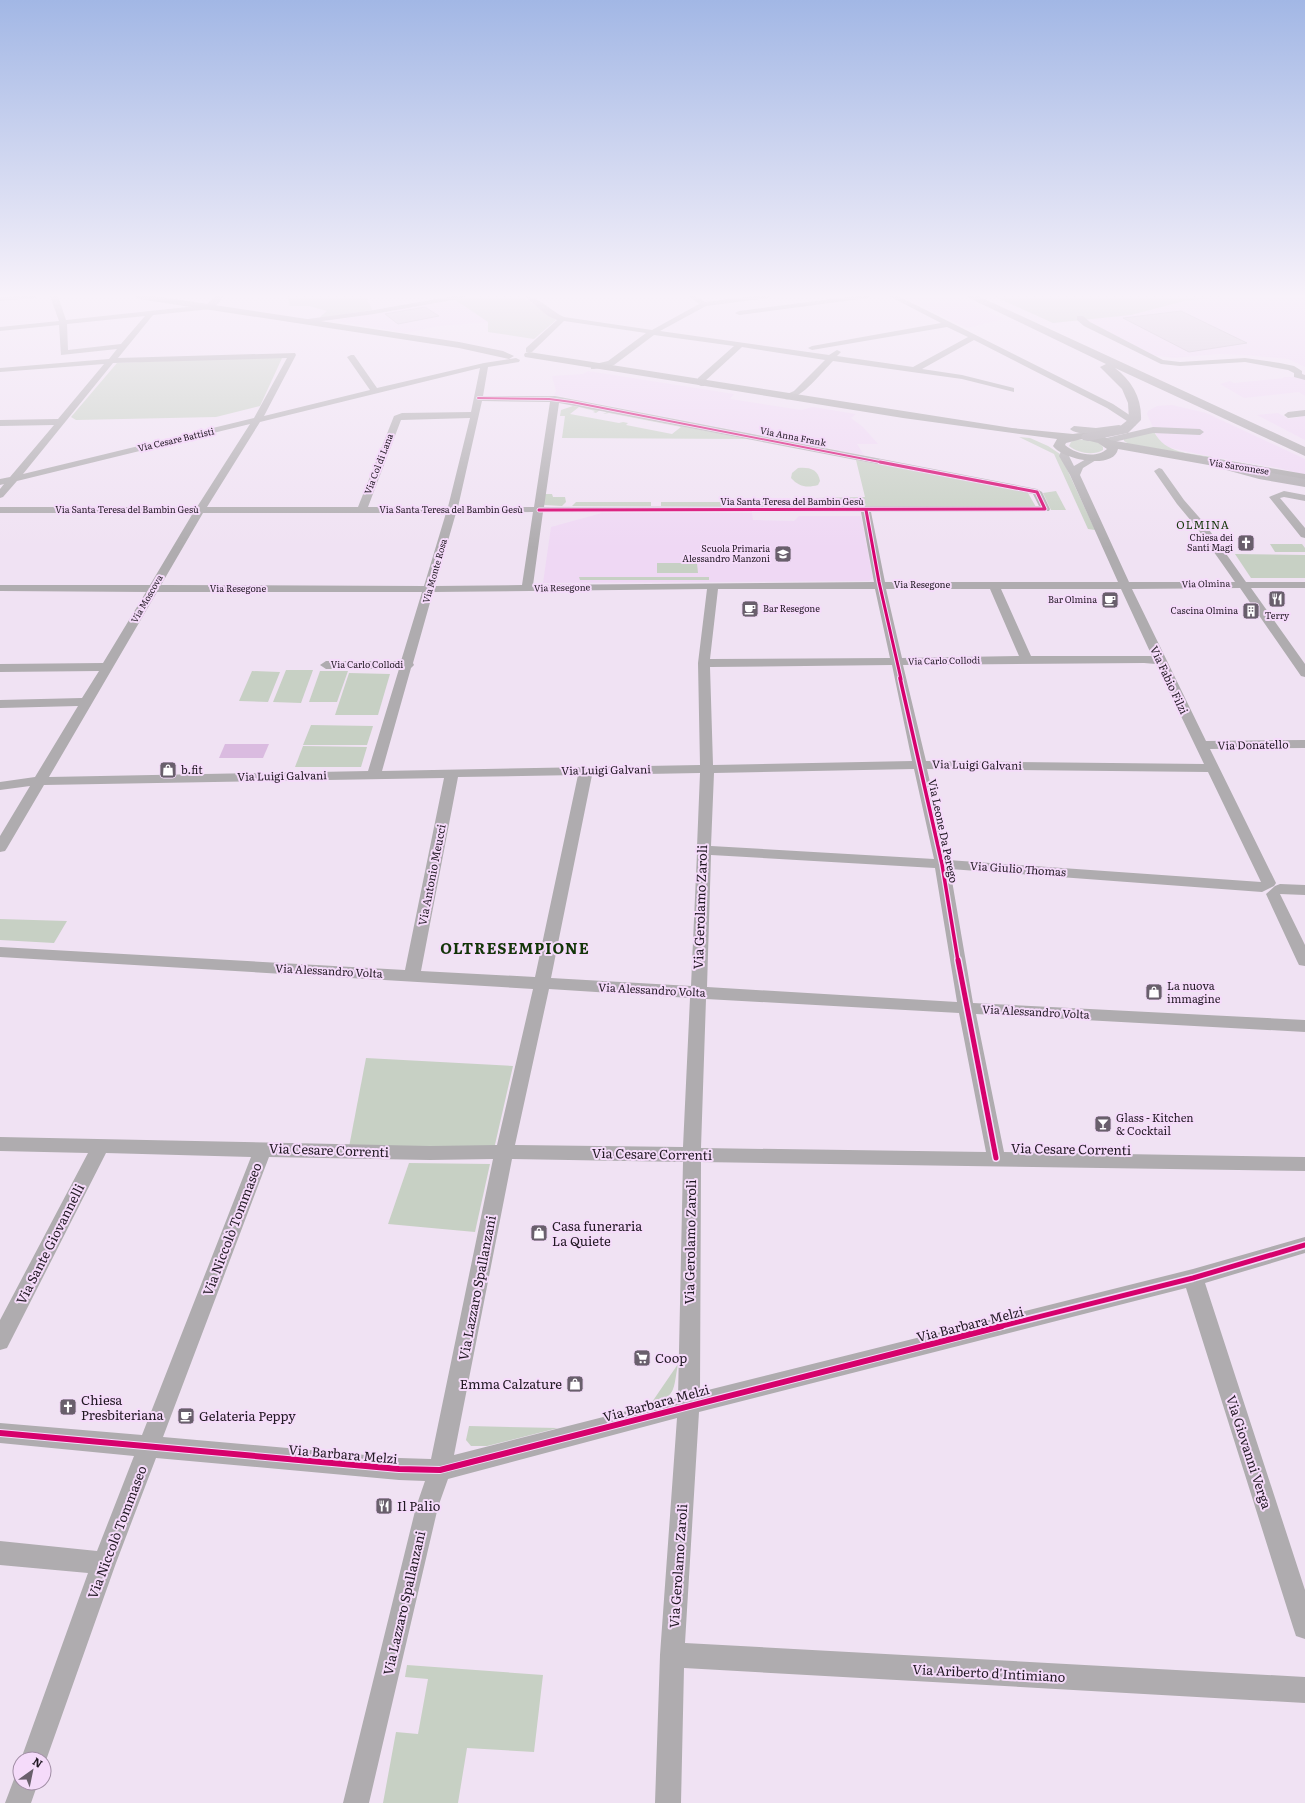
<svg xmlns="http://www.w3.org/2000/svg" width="1305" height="1803" font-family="Literata,serif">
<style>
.built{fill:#efd8f4}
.green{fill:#c7d0c4}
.water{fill:#dabbe0}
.building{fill:#d5cad7;stroke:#c2b7c5}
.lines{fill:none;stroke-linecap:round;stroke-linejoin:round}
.minor{fill:#afacaf;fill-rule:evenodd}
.major{fill:#a9a6a8;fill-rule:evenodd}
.highway{fill:#aeaaae;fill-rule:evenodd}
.cycleway-far4-casing{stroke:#f5dbfa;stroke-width:3.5}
.cycleway-far3-casing{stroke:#f5dbfa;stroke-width:5}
.cycleway-far2-casing{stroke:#f5dbfa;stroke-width:6}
.cycleway-far1-casing{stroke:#f5dbfa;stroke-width:8}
.cycleway-casing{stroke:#f5dbfa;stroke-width:8}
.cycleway-far4{stroke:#d6006c;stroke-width:2}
.cycleway-far3{stroke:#d6006c;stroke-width:3}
.cycleway-far2{stroke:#d6006c;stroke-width:3.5}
.cycleway-far1{stroke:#d6006c;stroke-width:5}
.cycleway{stroke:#d6006c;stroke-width:6}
.labels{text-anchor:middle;stroke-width:4;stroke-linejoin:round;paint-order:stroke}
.far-street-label{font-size:9px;fill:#211823;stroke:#f5dbfa}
.far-poi-label{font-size:9px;fill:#211823;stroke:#f5dbfa;text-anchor:end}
.far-quarter-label{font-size:11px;letter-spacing:1px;fill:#133508;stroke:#f5dbfa}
.street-label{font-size:11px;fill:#211823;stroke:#f5dbfa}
.poi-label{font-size:11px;fill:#211823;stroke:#f5dbfa;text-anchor:start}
.near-street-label{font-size:13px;fill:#211823;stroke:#f5dbfa}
.near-poi-label{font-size:13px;fill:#211823;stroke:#f5dbfa;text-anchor:start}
.district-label{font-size:15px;font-weight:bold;letter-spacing:1px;fill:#133508;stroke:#f5dbfa}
</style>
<rect width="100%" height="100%" fill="#f0e2f3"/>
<g class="built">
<polygon points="900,296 955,296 1004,319 967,328"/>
<polygon points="1228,296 1305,296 1305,367 1288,359 1245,355 1218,354 1174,358 1152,355 1086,320 1113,317 1184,301"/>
<polygon points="454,299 489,322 439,326 406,333 337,321 343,319"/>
<polygon points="588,371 734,394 730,399 801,410 813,407 856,414 851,418 863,427 878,444 857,444 864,455 554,395 556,391 552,376 583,374"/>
<polygon points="1283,377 1295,377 1305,380 1305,396 1299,392 1244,398 1220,384 1230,381 1234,383 1284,378"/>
<polygon points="1172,405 1206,413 1305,459 1305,475 1279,468 1212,457 1167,447 1159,441 1147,414 1148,411 1157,406"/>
<polygon points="1278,413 1289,419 1305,416 1305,440 1257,415"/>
<polygon points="602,513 752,513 753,520 794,521 799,516 861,516 873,578 869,581 543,583 551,527"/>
</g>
<g class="green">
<polygon points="287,296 366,296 372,310 323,318 320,317 327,311 309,306 290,306"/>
<polygon points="478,296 522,296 556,320 534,339 488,332 488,322 454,299"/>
<polygon points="993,296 1228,296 1184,301 1131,315 1053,323"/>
<polygon points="283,356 260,406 216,417 76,420 71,417 117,363"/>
<polygon points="573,406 600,410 596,413 593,412 595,411 579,407 570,414 619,423 623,422 628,423 626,425 672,434 681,427 609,413 603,414 607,412 748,439 562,438 565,416 560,416 561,410"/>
<path d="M 1154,432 C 1166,454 1189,453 1212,457 L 1211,458 L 1129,444 L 1124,441 L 1124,439 Z"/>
<polygon points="1019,437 1030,438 1048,446 1060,454 1095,530 1088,529 1054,454"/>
<path d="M 1075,440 C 1084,439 1097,439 1103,447 L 1103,450 C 1093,456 1078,453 1069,446 L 1071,442 Z"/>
<polygon points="856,460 1028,493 1036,507 827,506 815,498 865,497"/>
<path d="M 798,468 C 809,467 818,469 820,481 L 818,485 C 807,488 799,487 791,478 L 792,473 Z"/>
<polygon points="1056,491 1066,510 1051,510 1043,493"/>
<polygon points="544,494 552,494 553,497 565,497 566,502 562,506 545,505 542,504"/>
<polygon points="576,502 651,502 651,506 572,506"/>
<polygon points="661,502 812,502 818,506 661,506"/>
<polygon points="1270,544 1302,544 1305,548 1305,552 1275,552"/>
<polygon points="1235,554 1305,555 1305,578 1251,578"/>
<polygon points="657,563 697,563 698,573 657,573"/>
<polygon points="579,577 709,577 709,580 580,580"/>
<polygon points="286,670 313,670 301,703 273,702"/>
<polygon points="252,671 280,672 268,702 239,701"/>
<polygon points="320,671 348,671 337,702 309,702"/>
<polygon points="349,673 390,674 378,715 335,715"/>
<polygon points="311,725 373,726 367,745 303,745"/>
<polygon points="303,746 367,747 361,767 295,767"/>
<polygon points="0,919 67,921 54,943 0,940"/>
<polygon points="366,1058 513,1066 494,1149 349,1147"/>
<polygon points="409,1163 490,1164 475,1232 388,1224"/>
<path d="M 678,1364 C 673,1390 677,1396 650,1405 Z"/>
<polygon points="469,1426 558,1428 487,1446 471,1446 466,1440"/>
<polygon points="407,1665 543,1675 534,1752 467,1748 458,1803 383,1803 396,1732 418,1734 428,1679 405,1677"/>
</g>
<polygon class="water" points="225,744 269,744 263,758 219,758"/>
<g class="building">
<polygon points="425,307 439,316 398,324 385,314"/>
<polygon points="1181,311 1247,343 1189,352 1123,318"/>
</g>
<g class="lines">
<g class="minor">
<polygon points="13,296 39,296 35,298 0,301 0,297"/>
<path d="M 50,296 L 58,296 L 66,320 L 206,305 L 216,296 L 223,296 L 219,303 L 211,309 L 153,315 L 118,358 L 295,353 L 296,355 L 264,416 L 370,390 L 347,357 L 351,355 L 354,355 L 377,388 L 484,363 L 516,358 L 520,360 L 519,362 L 488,367 L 483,396 L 555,396 L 1037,489 L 1042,492 L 1050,509 L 1049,511 L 871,512 L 885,582 L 1118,582 L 1070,475 L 1059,456 L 1062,449 L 1065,448 L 1070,451 L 1069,456 L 1074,466 L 1093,455 L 1099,455 L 1101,457 L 1083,468 L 1080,475 L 1129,582 L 1235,582 L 1197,528 L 1177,504 L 1154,471 L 1159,468 L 1162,469 L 1184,500 L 1205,524 L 1246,582 L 1305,582 L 1305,588 L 1251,588 L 1305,664 L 1305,677 L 1301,676 L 1240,588 L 1132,589 L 1206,741 L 1305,740 L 1305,748 L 1210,749 L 1276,883 L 1274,886 L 1262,892 L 950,869 L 973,1003 L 1305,1020 L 1305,1032 L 976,1014 L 1004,1152 L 1305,1157 L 1305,1171 L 701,1162 L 700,1392 L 1193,1269 L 1305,1237 L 1305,1253 L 1205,1283 L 1305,1590 L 1305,1639 L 1296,1636 L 1293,1627 L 1186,1288 L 699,1412 L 685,1643 L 1305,1677 L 1305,1703 L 684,1668 L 681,1803 L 655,1803 L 660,1655 L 677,1418 L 448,1479 L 438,1507 L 369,1803 L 343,1803 L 416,1507 L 425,1481 L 399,1480 L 156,1458 L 116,1563 L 44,1766 L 44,1759 L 21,1759 L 88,1573 L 0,1565 L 0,1541 L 97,1551 L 134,1456 L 0,1443 L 0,1423 L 142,1435 L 251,1157 L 106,1153 L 7,1348 L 0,1350 L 0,1320 L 88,1153 L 0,1151 L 0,1137 L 430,1146 L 497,1145 L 533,989 L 0,957 L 0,947 L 405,970 L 444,778 L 44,785 L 7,848 L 5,851 L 0,852 L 0,836 L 30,786 L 0,790 L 0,782 L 35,777 L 78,706 L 0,708 L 0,700 L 82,698 L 99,671 L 0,672 L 0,664 L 103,663 L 146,592 L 0,591 L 0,585 L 150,585 L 193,513 L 0,513 L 0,507 L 197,507 L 250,424 L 17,481 L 3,497 L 0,498 L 0,489 L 4,484 L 0,485 L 0,479 L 10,477 L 54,425 L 0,426 L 0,420 L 58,419 L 104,364 L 0,372 L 0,368 L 109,359 L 117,349 L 61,355 L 59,325 L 0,331 L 0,327 L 59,321 ZM 145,316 L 121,344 L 68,350 L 67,324 ZM 287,358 L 254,418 L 23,474 L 113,363 ZM 480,368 L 471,412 L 402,413 L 394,416 L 358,507 L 207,507 L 260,422 ZM 482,401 L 550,402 L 534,507 L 458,507 ZM 559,403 L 1033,494 L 1039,506 L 544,507 ZM 470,418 L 448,507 L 368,507 L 401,420 ZM 533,512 L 522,585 L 435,586 L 456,513 ZM 543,512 L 861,512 L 874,582 L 533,585 ZM 203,513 L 446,513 L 424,586 L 161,585 ZM 707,589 L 698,663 L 700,765 L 382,771 L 411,668 L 414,665 L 413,663 L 433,592 ZM 718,589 L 875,589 L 890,658 L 710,659 ZM 886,589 L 990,589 L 1019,656 L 902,658 ZM 1001,589 L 1121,589 L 1152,656 L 1031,656 ZM 157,592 L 422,592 L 401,661 L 326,661 L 320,665 L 326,669 L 399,669 L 368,771 L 49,777 ZM 1144,663 L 1156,664 L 1204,764 L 926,761 L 903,665 ZM 892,665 L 912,761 L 713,765 L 710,667 ZM 914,769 L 934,859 L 711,846 L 714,773 ZM 927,769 L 1208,772 L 1261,882 L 948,860 ZM 700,773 L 697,847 L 695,850 L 697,853 L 691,986 L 551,978 L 592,775 ZM 578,775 L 535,977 L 421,971 L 458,777 ZM 711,855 L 935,868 L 957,1002 L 707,987 ZM 549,989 L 690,998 L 683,1147 L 515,1145 ZM 706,999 L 959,1013 L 986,1152 L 701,1148 ZM 269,1157 L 430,1160 L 493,1159 L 431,1459 L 399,1458 L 163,1437 ZM 512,1159 L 683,1162 L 678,1398 L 454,1455 Z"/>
<polygon points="453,296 467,296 463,298 374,314 308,323 304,321 308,319 374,310"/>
<path d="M 524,296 C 538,296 551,311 564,317 L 652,330 L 699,304 L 689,296 L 696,296 L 705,302 L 753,296 L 771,296 L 768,298 L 706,306 L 660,331 L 829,355 L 837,350 L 841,352 L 837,356 L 913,367 L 968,337 L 947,327 L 812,350 L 808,348 L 812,346 L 941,323 L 889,296 L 898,296 L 1113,404 L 1134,418 L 1136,424 L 1135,426 L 1129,426 L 1127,421 L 1107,408 L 974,340 L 922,369 L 962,375 L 1014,388 L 1014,392 L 962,379 L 833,361 C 823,371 799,402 785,399 L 785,395 L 794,391 L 825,360 L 742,347 L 705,381 L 704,386 L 701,386 L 697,384 L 698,378 L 734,346 L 654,335 L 614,365 L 594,369 L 591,369 L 591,365 L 608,361 L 646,333 L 564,321 L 532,352 L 526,352 L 526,348 L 557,320 L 548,316 Z"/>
<polygon points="854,296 872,296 868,298 739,315 735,313 739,311"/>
<polygon points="1077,316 1083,316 1090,322 1163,360 1180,362 1245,358 1280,363 1294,366 1302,371 1302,374 1305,375 1305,380 1294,377 1294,373 1288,370 1245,362 1180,366 1161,364 1084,326 1077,320"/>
<polygon points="1305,410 1305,416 1288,418 1284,415 1288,412"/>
<path d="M 1119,425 L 1122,426 L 1122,430 C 1111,433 1078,437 1070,429 L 1074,426 L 1096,428 Z"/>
<polygon points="1153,427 1200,429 1204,432 1200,435 1153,433 1105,444 1100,441 1102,439"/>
<polygon points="1284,491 1305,495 1305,501 1284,497 1280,498 1305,528 1305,538 1301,537 1269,497"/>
<polygon points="1280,884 1305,885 1305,895 1280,894 1305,945 1305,966 1299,965 1297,961 1266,894 1275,886"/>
<polygon points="20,1772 20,1783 38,1783 31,1803 5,1803 16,1774"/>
</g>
<g class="major">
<polygon points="134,296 155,296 459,342 503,351 514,356 509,359 459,348 139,299"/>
<path d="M 529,352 L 1012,428 L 1073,434 C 1084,432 1100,433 1110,440 L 1305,474 L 1305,482 L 1118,449 C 1114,470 1063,460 1053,446 L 1057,439 L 903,418 L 525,357 L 524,355 L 525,353 ZM 1082,439 L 1098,443 L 1107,449 C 1096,459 1075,454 1065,445 L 1066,443 Z"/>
</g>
<g class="highway">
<path d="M 965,296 L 978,296 L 1305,447 L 1305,456 L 1115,368 C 1132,381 1142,398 1141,420 L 1128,433 L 1088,441 L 1083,440 L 1081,437 L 1083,434 L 1119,427 L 1129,419 L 1128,403 L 1122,389 L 1100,367 L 1106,364 Z"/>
<polygon points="1224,461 1261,471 1305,479 1305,487 1259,479 1219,468 1217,465 1219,462"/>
</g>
<g class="cycleway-far4-casing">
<polyline id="cycleway-far4" points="478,398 549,399 572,402 885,463"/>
</g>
<g class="cycleway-far3-casing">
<g id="cycleway-far3">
<polyline points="539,510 1045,509 1037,492 880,462"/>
<polyline points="866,510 879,582 901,679"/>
</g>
</g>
<g class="cycleway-far2-casing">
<polyline id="cycleway-far2" points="900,678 942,864 958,961"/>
</g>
<g class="cycleway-far1-casing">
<g id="cycleway-far1">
<polyline points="958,960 996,1158"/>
<polyline points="998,1327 1193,1278 1305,1245"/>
</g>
</g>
<g class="cycleway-casing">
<polyline id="cycleway" points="0,1433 399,1469 440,1470 1002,1326"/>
</g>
<use href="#cycleway-far4" class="cycleway-far4"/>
<use href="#cycleway-far3" class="cycleway-far3"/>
<use href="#cycleway-far2" class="cycleway-far2"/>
<use href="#cycleway-far1" class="cycleway-far1"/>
<use href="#cycleway" class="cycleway"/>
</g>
<linearGradient id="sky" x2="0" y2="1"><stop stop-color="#a2b7e5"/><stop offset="0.54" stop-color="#f8f2fa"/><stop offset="1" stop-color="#f8f2fa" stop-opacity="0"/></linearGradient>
<rect width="1305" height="548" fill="url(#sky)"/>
<defs>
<g id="church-square" transform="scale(0.9)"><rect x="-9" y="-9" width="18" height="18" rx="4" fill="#695f6c" stroke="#f5dbfa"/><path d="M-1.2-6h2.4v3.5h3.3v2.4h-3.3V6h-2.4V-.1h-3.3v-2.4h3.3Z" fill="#fff"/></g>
<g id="school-square" transform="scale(0.9)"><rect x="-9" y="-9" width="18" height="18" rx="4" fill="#695f6c" stroke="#f5dbfa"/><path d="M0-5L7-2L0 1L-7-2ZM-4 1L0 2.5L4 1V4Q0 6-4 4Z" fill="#fff"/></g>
<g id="restaurant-square" transform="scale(0.9)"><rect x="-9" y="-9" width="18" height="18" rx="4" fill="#695f6c" stroke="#f5dbfa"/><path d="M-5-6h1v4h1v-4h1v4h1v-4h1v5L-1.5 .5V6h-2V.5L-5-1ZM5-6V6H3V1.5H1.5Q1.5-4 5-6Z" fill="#fff"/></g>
<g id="cafe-square" transform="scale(0.9)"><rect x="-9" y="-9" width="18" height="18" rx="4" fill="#695f6c" stroke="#f5dbfa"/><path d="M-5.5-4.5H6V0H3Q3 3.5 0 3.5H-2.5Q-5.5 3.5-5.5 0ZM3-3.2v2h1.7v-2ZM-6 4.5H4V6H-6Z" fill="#fff"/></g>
<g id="building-square" transform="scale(0.9)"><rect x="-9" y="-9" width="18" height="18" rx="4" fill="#695f6c" stroke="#f5dbfa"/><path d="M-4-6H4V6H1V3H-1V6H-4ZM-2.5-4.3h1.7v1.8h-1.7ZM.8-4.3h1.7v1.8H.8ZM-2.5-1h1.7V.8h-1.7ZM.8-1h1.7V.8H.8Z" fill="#fff"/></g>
<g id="shop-square" transform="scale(0.9)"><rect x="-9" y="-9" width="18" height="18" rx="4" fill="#695f6c" stroke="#f5dbfa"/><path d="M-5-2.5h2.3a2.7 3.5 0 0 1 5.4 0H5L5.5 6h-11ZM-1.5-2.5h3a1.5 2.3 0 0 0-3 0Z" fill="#fff"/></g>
<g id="bar-square" transform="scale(0.9)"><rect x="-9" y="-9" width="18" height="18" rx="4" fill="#695f6c" stroke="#f5dbfa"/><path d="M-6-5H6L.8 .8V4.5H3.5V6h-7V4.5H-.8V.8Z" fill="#fff"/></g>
<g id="supermarket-square" transform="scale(0.9)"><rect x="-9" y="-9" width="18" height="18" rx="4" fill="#695f6c" stroke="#f5dbfa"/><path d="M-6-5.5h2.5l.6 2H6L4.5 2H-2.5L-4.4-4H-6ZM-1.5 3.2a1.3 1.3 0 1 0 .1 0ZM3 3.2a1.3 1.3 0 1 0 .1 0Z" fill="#fff"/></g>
</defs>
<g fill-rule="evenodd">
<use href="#church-square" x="1246" y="543"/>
<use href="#school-square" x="783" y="554"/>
<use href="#restaurant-square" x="1277" y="599"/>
<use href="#cafe-square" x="1110" y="600"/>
<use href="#cafe-square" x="750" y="609"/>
<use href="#building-square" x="1251" y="611"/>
<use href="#shop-square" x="168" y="770"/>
<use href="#shop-square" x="1154" y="992"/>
<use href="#bar-square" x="1103" y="1124"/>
<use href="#shop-square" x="539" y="1233"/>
<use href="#supermarket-square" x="642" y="1358"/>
<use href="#shop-square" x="575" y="1384"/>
<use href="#church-square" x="68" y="1407"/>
<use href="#cafe-square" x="186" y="1416"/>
<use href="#restaurant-square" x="384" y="1506"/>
</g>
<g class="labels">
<g class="far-street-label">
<text transform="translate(793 437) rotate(11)" y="3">Via Anna Frank</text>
<text transform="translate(176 440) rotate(-13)" y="3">Via Cesare Battisti</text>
<text transform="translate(379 464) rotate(-69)" y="3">Via Col di Lana</text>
<text transform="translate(1239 467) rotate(9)" y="3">Via Saronnese</text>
<text x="792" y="505">Via Santa Teresa del Bambin Gesù</text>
<text x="127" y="513">Via Santa Teresa del Bambin Gesù</text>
<text x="451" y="513">Via Santa Teresa del Bambin Gesù</text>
<text transform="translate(435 571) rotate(-74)" y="3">Via Monte Rosa</text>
<text transform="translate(1206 584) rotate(-1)" y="3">Via Olmina</text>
<text x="922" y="588">Via Resegone</text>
<text transform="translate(562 588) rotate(-1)" y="3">Via Resegone</text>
<text x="238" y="592">Via Resegone</text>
<text transform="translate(147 599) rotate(-60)" y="3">Via Moscova</text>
<text transform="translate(944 661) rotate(-1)" y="3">Via Carlo Collodi</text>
<text x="367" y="668">Via Carlo Collodi</text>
</g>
<g class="far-poi-label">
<text x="1233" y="541">Chiesa dei<tspan x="1233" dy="10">Santi Magi</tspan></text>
<text x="770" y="552">Scuola Primaria<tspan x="770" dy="10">Alessandro Manzoni</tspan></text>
<text x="1097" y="603">Bar Olmina</text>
<text x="763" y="612" text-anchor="start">Bar Resegone</text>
<text x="1238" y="614">Cascina Olmina</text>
<text x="1277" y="619" text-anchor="middle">Terry</text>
</g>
<g class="far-quarter-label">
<text x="1203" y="529">OLMINA</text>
</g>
<g class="street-label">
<text transform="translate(1169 680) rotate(65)" y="4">Via Fabio Filzi</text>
<text transform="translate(1253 745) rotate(-1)" y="4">Via Donatello</text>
<text transform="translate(977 765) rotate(1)" y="4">Via Luigi Galvani</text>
<text transform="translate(606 770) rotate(-1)" y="4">Via Luigi Galvani</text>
<text transform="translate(282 776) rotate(-1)" y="4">Via Luigi Galvani</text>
<text transform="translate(943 831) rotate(78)" y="4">Via Leone Da Perego</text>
<text transform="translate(1018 869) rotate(4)" y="4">Via Giulio Thomas</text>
<text transform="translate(432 875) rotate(-79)" y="4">Via Antonio Meucci</text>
<text transform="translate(329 971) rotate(3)" y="4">Via Alessandro Volta</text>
<text transform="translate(652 990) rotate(3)" y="4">Via Alessandro Volta</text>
<text transform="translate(1036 1012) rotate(3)" y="4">Via Alessandro Volta</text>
</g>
<g class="poi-label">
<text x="181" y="774">b.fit</text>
<text x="1167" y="990">La nuova<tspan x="1167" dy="13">immagine</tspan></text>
<text x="1116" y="1122">Glass - Kitchen<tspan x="1116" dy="13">&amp; Cocktail</tspan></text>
</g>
<g class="near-street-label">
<text transform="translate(700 907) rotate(-88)" y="5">Via Gerolamo Zaroli</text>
<text transform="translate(1071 1149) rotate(1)" y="5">Via Cesare Correnti</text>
<text transform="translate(329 1150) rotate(2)" y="5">Via Cesare Correnti</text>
<text transform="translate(652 1154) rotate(1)" y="5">Via Cesare Correnti</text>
<text transform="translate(232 1229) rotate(-69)" y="5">Via Niccolò Tommaseo</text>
<text transform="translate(690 1242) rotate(-89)" y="5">Via Gerolamo Zaroli</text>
<text transform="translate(50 1244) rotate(-63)" y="5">Via Sante Giovannelli</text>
<text transform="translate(477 1288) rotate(-79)" y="5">Via Lazzaro Spallanzani</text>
<text transform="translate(970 1324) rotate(-14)" y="5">Via Barbara Melzi</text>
<text transform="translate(656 1403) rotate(-15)" y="5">Via Barbara Melzi</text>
<text transform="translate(1249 1452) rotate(72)" y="5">Via Giovanni Verga</text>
<text transform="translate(343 1454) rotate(5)" y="5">Via Barbara Melzi</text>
<text transform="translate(117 1532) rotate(-69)" y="5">Via Niccolò Tommaseo</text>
<text transform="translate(678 1566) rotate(-86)" y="5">Via Gerolamo Zaroli</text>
<text transform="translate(404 1603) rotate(-77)" y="5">Via Lazzaro Spallanzani</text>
<text transform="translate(989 1673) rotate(3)" y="5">Via Ariberto d'Intimiano</text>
</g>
<g class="near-poi-label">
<text x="552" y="1231">Casa funeraria<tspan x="552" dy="15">La Quiete</tspan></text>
<text x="655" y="1363">Coop</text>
<text x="562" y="1389" text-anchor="end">Emma Calzature</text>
<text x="81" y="1405">Chiesa<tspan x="81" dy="15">Presbiteriana</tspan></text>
<text x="199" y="1421">Gelateria Peppy</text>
<text x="397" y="1511">Il Palio</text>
</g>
<g class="district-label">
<text x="515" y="954">OLTRESEMPIONE</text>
</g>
</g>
<g transform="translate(32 1771) rotate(33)"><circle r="19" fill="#f5dbfa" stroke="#a08da4"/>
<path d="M0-3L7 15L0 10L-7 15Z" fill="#695f6c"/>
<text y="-6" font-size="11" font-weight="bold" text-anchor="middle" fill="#211823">N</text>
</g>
</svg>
